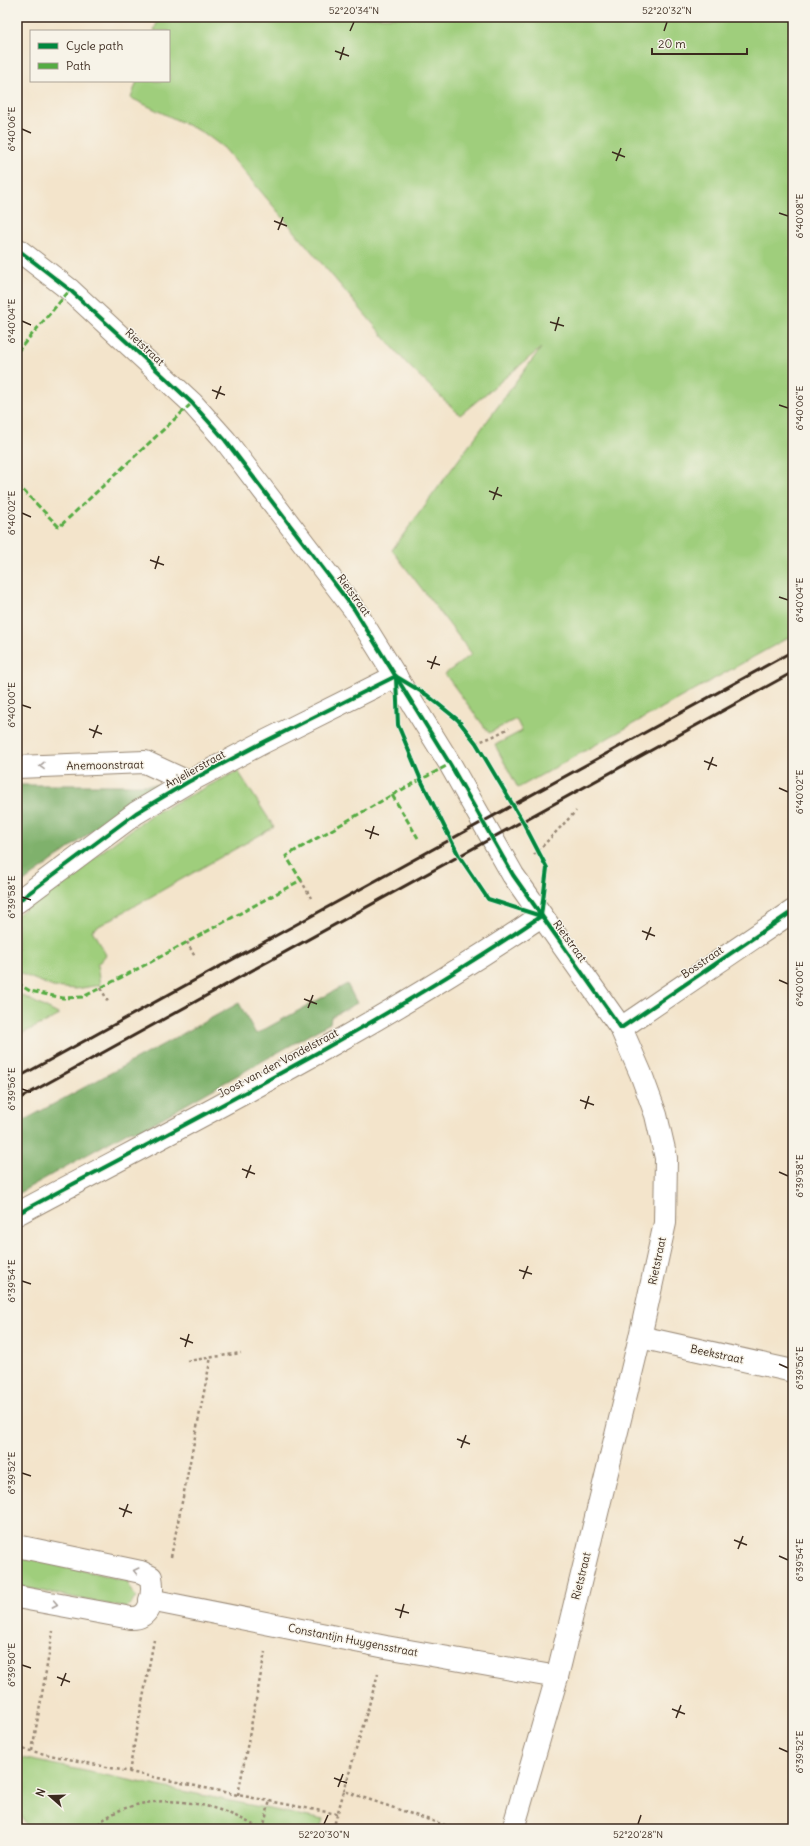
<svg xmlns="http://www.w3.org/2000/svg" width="810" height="1846" font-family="Delius,sans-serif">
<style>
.green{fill:#9fce7c;stroke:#6d7c4d}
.forest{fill:#7fb16c;stroke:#5d6e45}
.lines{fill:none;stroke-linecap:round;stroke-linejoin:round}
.minor-casing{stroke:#978774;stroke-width:24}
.path{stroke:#978774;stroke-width:2.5;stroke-dasharray:3 3;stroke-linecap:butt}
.minor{stroke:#fff;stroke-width:22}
.rail{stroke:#3b2a1e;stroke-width:3}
.quiet{stroke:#55ab43;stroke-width:3;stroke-dasharray:6 3;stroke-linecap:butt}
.cycleway-casing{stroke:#f7f3e8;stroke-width:6}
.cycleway{stroke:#00873e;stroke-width:4}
.oneway{stroke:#a79f9a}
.ticks{fill:none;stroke:#3b2a1e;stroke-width:1.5}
.labels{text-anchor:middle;stroke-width:3;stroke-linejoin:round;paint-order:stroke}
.street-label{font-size:11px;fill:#3b2a1e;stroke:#f7f3e8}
.neatline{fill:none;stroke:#3b2a1e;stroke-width:1.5}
.ticks-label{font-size:10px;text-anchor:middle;fill:#3b2a1e}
</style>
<rect width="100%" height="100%" fill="#f7f3e8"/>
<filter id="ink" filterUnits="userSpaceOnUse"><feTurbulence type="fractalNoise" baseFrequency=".025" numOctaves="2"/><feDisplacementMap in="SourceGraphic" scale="8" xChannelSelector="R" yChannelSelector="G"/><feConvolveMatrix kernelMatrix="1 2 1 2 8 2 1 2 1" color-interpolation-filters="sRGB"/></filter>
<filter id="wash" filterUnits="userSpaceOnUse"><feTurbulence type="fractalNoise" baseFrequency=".012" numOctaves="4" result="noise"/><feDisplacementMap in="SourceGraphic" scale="16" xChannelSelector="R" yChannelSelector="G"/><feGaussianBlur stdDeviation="0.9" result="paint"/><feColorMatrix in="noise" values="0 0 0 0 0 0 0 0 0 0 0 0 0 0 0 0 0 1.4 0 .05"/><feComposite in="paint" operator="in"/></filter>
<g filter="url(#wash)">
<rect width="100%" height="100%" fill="#f3e4cb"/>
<g class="green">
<polygon points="159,17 793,17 793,635 518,788 495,745 522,731 516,719 489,733 445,674 472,654 392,550 541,348 460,415 407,364 224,148 204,133 131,98 137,81 169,81 169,31 154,31"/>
<polygon points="238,771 274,827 92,930 106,955 97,965 100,985 76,989 53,987 17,972 17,915 151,815"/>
<polygon points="17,993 60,1015 17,1036"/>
<polygon points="17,1554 127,1581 136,1598 126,1608 17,1586"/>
<polygon points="17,1757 323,1820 320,1829 30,1829 17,1810"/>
</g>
<g class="forest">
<polygon points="17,785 162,785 91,832 17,887"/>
<polygon points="347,984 357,1003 331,1017 330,1023 139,1131 131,1130 17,1194 17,1124 239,1003 256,1034"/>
</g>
</g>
<g filter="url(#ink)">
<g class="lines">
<g class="minor-casing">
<g id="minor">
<polyline points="17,249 70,290 192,403 225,440 354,609 450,764 513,875 621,1028 641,1074 656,1115 666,1158 665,1223 640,1337 557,1677 513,1829"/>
<polyline points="17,767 145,762 188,782"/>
<polyline points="17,902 136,813 188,782 262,743 396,676"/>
<polyline points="621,1028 793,911"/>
<path d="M 17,1214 C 194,1119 375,1029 541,916"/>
<polyline points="640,1337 793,1371"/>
<path d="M 17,1546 L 141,1572 L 151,1577 C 153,1588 153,1610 141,1616 C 138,1618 134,1618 131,1618 L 17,1597"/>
<polyline points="150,1600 386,1647 557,1677"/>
</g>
</g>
<g class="path">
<polyline points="476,743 492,737 509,728"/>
<polyline points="534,855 576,811"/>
<polyline points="301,880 311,898"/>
<polyline points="187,942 195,957"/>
<polyline points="101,988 108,1002"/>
<polyline points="187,1361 241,1353"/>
<polyline points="171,1557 211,1357"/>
<polyline points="17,1748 238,1795 337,1814"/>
<polyline points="32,1751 53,1631"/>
<polyline points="129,1772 154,1640"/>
<polyline points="344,1791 378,1674"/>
<polyline points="238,1795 265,1652"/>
<polyline points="17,1819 24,1829"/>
<path d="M 95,1829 C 99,1821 109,1816 116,1812 C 161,1791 219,1803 260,1829"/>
<polyline points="263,1829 270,1800"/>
<polyline points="333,1829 344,1791 456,1829"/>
</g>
<use href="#minor" class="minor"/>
<g class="rail">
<polyline points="17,1078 793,651"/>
<polyline points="17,1100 793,672"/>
</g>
<g class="quiet">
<polyline points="17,352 70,290"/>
<polyline points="17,484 59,527 192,403"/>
<polyline points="392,795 418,838"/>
<polyline points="17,983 30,991 63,998 83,997 149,963 301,880 286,856 392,795 450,764"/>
</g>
<g class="cycleway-casing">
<g id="cycleway">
<polyline points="17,249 70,290 129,344 192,403 225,440 354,609 450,764 513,875 621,1028 793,911"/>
<polyline points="397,677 427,695 458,720 476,743 523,822 547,868 541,916"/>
<polyline points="396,678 398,725 421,780 459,856 488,899 541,916"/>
<polyline points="17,902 136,813 188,782 262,743 396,676"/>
<path d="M 17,1214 C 194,1119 375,1029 541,916"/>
</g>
</g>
<use href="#cycleway" class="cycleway"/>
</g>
<defs><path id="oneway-chevron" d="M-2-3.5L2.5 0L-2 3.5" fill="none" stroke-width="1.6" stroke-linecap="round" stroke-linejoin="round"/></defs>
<g class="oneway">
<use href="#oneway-chevron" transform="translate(42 766) rotate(178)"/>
<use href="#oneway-chevron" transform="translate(136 1571) rotate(-166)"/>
<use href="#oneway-chevron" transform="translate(55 1604) rotate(11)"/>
</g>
</g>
<path class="ticks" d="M 350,31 L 354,22M 664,31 L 667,22M 335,51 L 349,56M 340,60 L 344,47M 22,129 L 31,133M 612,152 L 625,157M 616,161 L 621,148M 779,213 L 788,216M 274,221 L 287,226M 278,230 L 283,217M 22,321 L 31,325M 550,322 L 564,326M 555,331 L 559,317M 212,390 L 225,395M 216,399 L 221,386M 779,405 L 788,408M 489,491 L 502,496M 493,500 L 498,487M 22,513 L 31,517M 150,560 L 164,565M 155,569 L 159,556M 779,597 L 788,600M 427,661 L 440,665M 431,669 L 436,656M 22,705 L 31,708M 89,729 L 102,734M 93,738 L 98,725M 704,761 L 717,766M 708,770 L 713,757M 779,788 L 788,792M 365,830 L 379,835M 370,839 L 374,826M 22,897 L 31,900M 642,931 L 655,936M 646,940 L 651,927M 779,980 L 788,984M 304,999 L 317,1004M 308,1008 L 313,995M 22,1089 L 31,1092M 580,1100 L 594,1105M 585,1109 L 589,1096M 242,1169 L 255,1174M 779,1172 L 788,1176M 246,1178 L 251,1165M 519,1270 L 532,1274M 523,1279 L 528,1266M 22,1281 L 31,1284M 180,1338 L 193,1343M 185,1347 L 189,1334M 779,1364 L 788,1368M 457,1439 L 470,1444M 461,1448 L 466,1435M 22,1473 L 31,1476M 119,1508 L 132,1513M 123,1517 L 128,1504M 734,1540 L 747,1545M 738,1549 L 743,1536M 779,1556 L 788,1560M 395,1609 L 409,1613M 400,1618 L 404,1604M 22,1665 L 31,1668M 57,1677 L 70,1682M 61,1686 L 66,1673M 672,1709 L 685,1714M 676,1718 L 681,1705M 779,1748 L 788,1752M 334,1778 L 347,1783M 338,1787 L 343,1774M 324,1824 L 328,1815M 638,1824 L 641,1815"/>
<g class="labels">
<g class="street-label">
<text transform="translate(145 347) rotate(43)" y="4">Rietstraat</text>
<text transform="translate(354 595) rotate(54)" y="4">Rietstraat</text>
<text transform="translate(105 765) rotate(-1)" y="4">Anemoonstraat</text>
<text transform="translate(195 769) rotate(-29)" y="4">Anjelierstraat</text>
<text transform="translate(570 941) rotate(54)" y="4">Rietstraat</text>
<text transform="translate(702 962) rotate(-34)" y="4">Bosstraat</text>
<text transform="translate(278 1063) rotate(-28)" y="4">Joost van den Vondelstraat</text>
<text transform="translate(657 1261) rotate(-78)" y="4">Rietstraat</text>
<text transform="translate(717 1354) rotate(12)" y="4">Beekstraat</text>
<text transform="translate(581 1576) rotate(-76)" y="4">Rietstraat</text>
<text transform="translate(353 1640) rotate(11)" y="4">Constantijn Huygensstraat</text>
</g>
</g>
<rect width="810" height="1846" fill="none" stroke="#f7f3e8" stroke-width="44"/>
<rect x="30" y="30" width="140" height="52" fill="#f7f3e8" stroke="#aca397"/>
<rect x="38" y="43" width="20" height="6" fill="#00873e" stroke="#aca397"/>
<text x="66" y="50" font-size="12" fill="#3b2a1e">Cycle path</text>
<rect x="38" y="63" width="20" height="6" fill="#55ab43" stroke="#aca397"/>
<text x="66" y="70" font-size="12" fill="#3b2a1e">Path</text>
<g transform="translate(50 1796) rotate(290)" stroke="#f7f3e8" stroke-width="3" paint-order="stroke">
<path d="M0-3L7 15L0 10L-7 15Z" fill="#3b2a1e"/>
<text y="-6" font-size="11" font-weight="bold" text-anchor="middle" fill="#3b2a1e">N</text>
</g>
<path d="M652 48v6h95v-6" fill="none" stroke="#3b2a1e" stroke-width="2"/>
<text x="658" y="48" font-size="12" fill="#3b2a1e" stroke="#f7f3e8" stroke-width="3" paint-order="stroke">20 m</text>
<rect x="22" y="22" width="766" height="1802" class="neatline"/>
<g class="ticks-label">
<text x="354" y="14">52°20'34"N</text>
<text x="667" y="14">52°20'32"N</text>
<text transform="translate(11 129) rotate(-90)" y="4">6°40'06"E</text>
<text transform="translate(799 216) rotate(-90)" y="4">6°40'08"E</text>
<text transform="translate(11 321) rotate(-90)" y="4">6°40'04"E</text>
<text transform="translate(799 408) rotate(-90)" y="4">6°40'06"E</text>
<text transform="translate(11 513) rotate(-90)" y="4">6°40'02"E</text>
<text transform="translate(799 600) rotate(-90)" y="4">6°40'04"E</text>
<text transform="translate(11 705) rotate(-90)" y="4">6°40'00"E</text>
<text transform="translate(799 792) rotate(-90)" y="4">6°40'02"E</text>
<text transform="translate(11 897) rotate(-90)" y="4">6°39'58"E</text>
<text transform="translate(799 984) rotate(-90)" y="4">6°40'00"E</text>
<text transform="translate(11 1089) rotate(-90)" y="4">6°39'56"E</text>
<text transform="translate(799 1176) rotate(-90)" y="4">6°39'58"E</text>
<text transform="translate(11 1281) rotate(-90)" y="4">6°39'54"E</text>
<text transform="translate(799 1368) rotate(-90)" y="4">6°39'56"E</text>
<text transform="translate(11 1473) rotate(-90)" y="4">6°39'52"E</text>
<text transform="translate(799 1560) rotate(-90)" y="4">6°39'54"E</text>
<text transform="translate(11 1665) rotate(-90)" y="4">6°39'50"E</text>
<text transform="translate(799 1752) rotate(-90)" y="4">6°39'52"E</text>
<text x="324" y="1838">52°20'30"N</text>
<text x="638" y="1838">52°20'28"N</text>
</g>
</svg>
